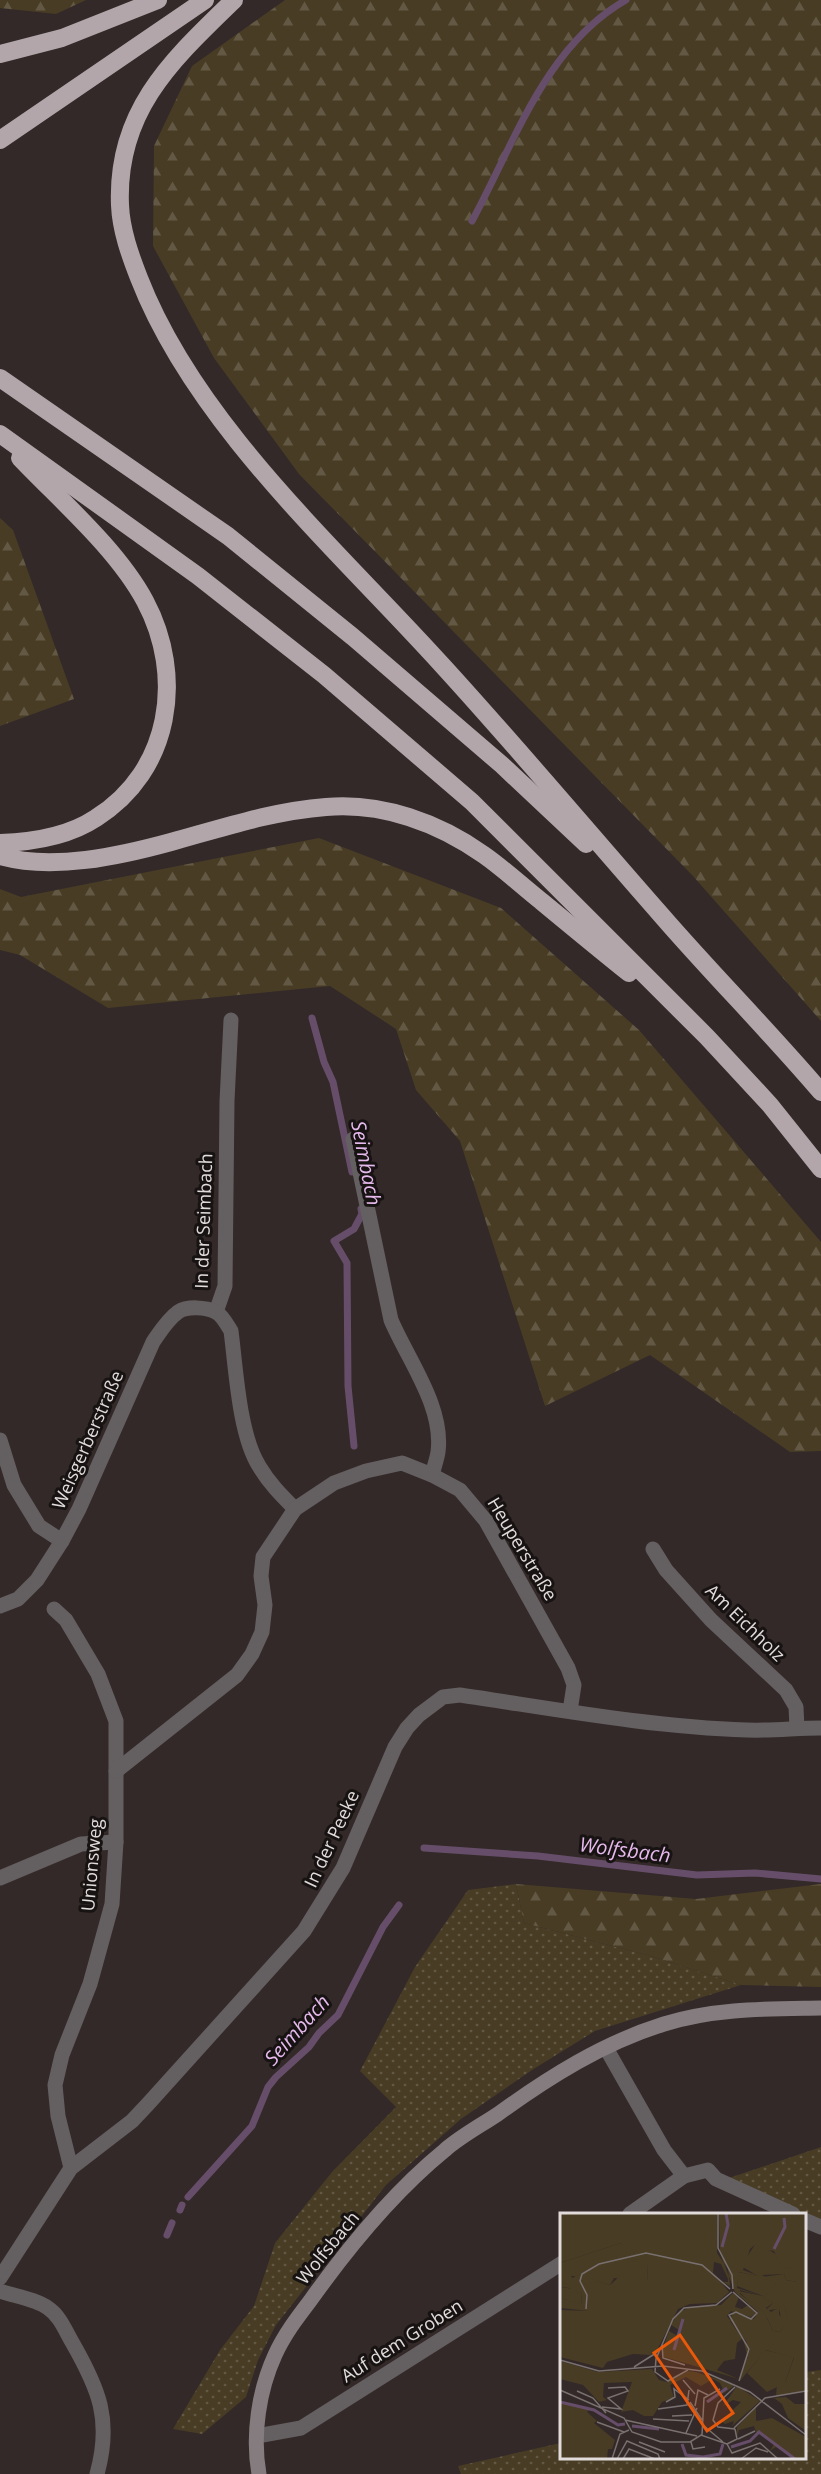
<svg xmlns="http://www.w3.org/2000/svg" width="821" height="2474" font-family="'Open Sans',sans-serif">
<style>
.grass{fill:url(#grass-dots)}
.forest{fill:url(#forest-firs)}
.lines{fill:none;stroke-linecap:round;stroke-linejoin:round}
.stream{stroke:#664e6a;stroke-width:7}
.minor{stroke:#645f61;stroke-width:15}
.secondary{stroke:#847c7f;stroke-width:15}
.motorway{stroke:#b2a6ab;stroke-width:18}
.labels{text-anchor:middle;stroke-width:6;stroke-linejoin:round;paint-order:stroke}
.street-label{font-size:18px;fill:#e2dbdb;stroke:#171312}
.water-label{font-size:20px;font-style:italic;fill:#e6b9ed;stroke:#171312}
.inset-river{fill:none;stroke:#664e6a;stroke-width:3}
.inset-road{fill:none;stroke:#797070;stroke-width:1.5}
.view{fill:#e8590c;fill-opacity:0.15;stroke:#e8590c;stroke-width:3}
.inset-edge{fill:none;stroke:#e2dbdb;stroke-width:3}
</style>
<defs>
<pattern id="grass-dots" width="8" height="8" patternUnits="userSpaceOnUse" patternTransform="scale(1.5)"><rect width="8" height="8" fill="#483c24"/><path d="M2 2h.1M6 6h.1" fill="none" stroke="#625843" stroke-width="1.8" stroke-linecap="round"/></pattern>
<pattern id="forest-firs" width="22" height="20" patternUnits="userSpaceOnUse" patternTransform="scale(1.5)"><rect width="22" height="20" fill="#483c24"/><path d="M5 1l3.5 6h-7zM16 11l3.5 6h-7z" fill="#625843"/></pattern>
</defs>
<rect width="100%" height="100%" fill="#332928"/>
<g class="grass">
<polygon points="516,1884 524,1923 651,1956 741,1985 595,2031 532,2070 461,2119 386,2185 276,2325 258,2360 246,2397 202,2434 173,2429 220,2350 254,2306 275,2243 332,2172 396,2107 360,2071 415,1967 468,1890"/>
<polygon points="821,2147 821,2221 729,2178"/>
<polygon points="821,2370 821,2474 461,2474 458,2466 561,2443 562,2458 804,2458 805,2372"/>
</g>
<g class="forest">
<polygon points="0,0 86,0 56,14 0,8"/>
<polygon points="285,0 821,0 821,1021 692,875 299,474 214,358 153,246 154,146 192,66"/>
<polygon points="0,518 13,530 74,699 0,726"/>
<polygon points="319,838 501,908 639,1030 821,1242 821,1451 790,1452 650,1355 545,1406 460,1141 416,1090 396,1029 330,986 108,1008 20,955 0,950 0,889 21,897"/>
<polygon points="516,1884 696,1899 821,1884 821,1987 741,1985 651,1956 524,1923"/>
</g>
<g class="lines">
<g class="stream">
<path d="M 472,221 C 514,144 545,46 626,0"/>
<polyline points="312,1018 324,1062 333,1082 352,1172"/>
<polyline points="354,1446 348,1386 347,1263 334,1241 354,1229 362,1214 361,1209"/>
<polyline points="424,1848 538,1856 697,1875 755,1873 821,1879"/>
<polyline points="188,2197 252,2126 268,2087 276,2077 309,2047 319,2033 338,2015 383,1927 399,1905"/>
<polyline points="180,2210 182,2205"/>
<polyline points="167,2235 172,2223"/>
</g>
<g class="minor">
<path d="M 353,1139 L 391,1320 C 408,1360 444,1407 438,1452 C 437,1459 434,1467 432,1475"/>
<polyline points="216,1312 225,1286 227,1101 231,1020"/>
<polyline points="0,1440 14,1485 39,1526 62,1541"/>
<polyline points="653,1549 666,1570 711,1620 786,1690 796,1707 797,1728"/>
<path d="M 0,1606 L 18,1599 L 37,1580 L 62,1541 L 79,1509 L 153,1342 C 160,1332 167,1320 178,1312 C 187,1306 206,1307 216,1312 C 223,1316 227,1325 231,1331 C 236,1369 239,1434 259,1466 C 269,1483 281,1495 295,1509"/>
<polyline points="54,1609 66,1620 98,1674 116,1721 116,1842 112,1904 90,1984 62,2055 55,2085 58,2116 71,2168"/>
<polyline points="116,1771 237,1675 252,1654 262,1632 265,1605 261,1576 263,1557 295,1509 334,1483 366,1471 402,1463 432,1475 460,1490 486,1521 568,1668 574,1685 570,1711"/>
<polyline points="0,1878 81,1844 116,1842"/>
<polyline points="606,2048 664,2150 684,2176 708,2170 716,2179 793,2214"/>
<polyline points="630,2214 684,2176"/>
<polyline points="804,2220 821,2227"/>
<path d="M 0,2278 L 71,2168 L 132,2121 L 148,2104 L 304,1931 L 343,1868 L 395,1747 L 407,1728 L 419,1715 L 443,1697 L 460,1695 C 555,1709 651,1727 747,1730 C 772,1731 797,1728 821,1728"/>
<path d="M 0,2291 C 14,2296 36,2299 48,2308 C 60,2316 65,2330 72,2342 C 99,2389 112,2420 97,2474"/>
<polyline points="257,2436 301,2428 562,2263"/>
</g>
<path class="secondary" d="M 259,2474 C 252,2435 259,2390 275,2355 C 284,2335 297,2318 310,2301 C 347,2249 396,2190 445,2150 C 461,2136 480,2126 498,2114 C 549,2077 603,2043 664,2024 C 716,2008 768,2009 821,2008"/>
<g class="motorway">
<path d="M 234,0 C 172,60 116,111 120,205 C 121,230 130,255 139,278 C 196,425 338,550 442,665 C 517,747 589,833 662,916 C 714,976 770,1032 821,1092"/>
<polyline points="0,54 62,38 158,0"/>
<polyline points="0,140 205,0"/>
<polyline points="0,378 228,536 353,637 502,765 586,844"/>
<polyline points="0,434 198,576 324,675 472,802 707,1037 770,1105 821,1169"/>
<path d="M 0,843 C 32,842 69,836 96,818 C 171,771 185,676 145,601 C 117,549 61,501 20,458"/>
<path d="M 0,856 C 52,871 120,856 171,842 C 222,828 273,811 326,807 C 382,802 439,823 484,855 C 504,869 522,886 541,901 C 570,925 599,949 629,973"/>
</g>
</g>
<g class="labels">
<g class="street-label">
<text transform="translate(204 1221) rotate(-88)" y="6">In der Seimbach</text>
<text transform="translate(88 1440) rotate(-66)" y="6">Weisgerberstraße</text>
<text transform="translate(522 1549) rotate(59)" y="6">Heuperstraße</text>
<text transform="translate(745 1623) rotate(44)" y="6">Am Eichholz</text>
<text transform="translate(332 1839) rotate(-65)" y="6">In der Peeke</text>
<text transform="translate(92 1865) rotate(-85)" y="6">Unionsweg</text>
<text transform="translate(328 2248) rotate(-51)" y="6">Wolfsbach</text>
<text transform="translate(402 2341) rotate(-32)" y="6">Auf dem Groben</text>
</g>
<g class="water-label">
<text transform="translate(366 1163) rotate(79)" y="7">Seimbach</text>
<text transform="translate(625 1850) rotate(7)" y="7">Wolfsbach</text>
<text transform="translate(297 2030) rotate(-48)" y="7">Seimbach</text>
</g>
</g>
<g transform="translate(560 2213)">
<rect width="246" height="246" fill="#332928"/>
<path d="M 61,30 L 87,51 L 88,68 L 54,65 L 50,72 L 0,60 L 0,50 ZM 196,30 L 237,53 L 239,59 L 237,69 L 226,67 L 224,61 L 202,62 L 217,70 L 204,85 L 213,90 L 206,95 L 211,99 L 216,96 L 221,104 L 219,96 L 225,96 L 229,108 L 220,119 L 213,118 L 207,105 L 178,78 L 203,83 L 177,73 L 178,59 L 198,63 L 181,53 ZM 0,74 L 21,77 L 22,92 L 0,85 ZM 205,137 L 234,144 L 225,170 L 207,179 L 187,160 ZM 177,173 L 200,188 L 172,213 L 174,208 L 165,211 L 161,208 L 181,189 L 173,187 L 163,193 Z" fill="#483c24"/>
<path d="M 0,0 L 157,0 L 157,40 L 168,56 L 170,73 L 163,69 L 168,69 L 168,66 L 161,51 L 154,49 L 153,60 L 169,79 L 157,90 L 130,91 L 118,96 L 96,139 L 90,142 L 73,141 L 47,149 L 43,155 L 0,144 L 0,97 L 29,98 L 0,95 L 0,85 L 22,91 L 21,78 L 11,81 L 10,75 L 0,74 L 0,60 L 11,60 L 12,65 L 29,58 L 35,68 L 50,72 L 61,62 L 88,67 L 87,51 L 65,46 L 61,30 L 0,50 ZM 159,0 L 246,0 L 244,178 L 216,183 L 217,170 L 225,170 L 234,145 L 206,137 L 179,169 L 190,136 L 170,108 L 173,99 L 194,106 L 198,99 L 175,79 L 160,40 ZM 196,31 L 202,37 L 214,38 L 223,57 L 237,53 L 237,69 L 226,67 L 224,61 L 202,64 L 183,57 L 190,36 ZM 179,59 L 202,64 L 202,69 L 206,66 L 216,70 L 203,85 L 213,90 L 205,98 L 216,96 L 219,106 L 219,96 L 225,96 L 228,108 L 220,119 L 213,118 L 204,99 L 180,81 L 180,77 L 203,83 L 177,75 ZM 173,80 L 179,84 L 175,94 L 182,96 L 188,92 L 196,100 L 191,104 L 171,98 L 167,103 L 186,128 L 188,135 L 188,146 L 183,125 L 177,130 L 175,146 L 164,148 L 157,157 L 179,166 L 104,144 L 102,138 L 109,118 L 116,122 L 119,117 L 111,112 L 118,100 L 130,94 L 161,92 ZM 0,148 L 38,159 L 92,156 L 99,167 L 107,169 L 129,158 L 136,159 L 175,172 L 152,189 L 164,179 L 160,170 L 153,166 L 141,173 L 126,164 L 110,172 L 114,185 L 102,189 L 93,203 L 84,203 L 73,197 L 61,199 L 72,169 L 44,170 L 43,184 L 47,187 L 39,189 L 23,172 L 0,166 ZM 226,184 L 235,191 L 246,191 L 246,218 L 228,205 L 222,191 L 214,185 ZM 0,189 L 30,196 L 27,199 L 37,208 L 34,210 L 55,227 L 52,236 L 48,236 L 47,246 L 0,246 ZM 196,194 L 196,208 L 212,205 L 246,224 L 246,246 L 236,246 L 216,234 L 210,238 L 214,231 L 196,219 L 194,213 L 179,217 L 177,223 L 177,214 Z" fill="#483c24" fill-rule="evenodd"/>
<path class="inset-river" d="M 162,34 L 168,12 L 166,0M 214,36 L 225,14 L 224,5M 114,137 L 123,106M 0,189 L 34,197 L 58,212 L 65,211M 147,189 L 167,175M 72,213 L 99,216M 122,231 L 126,242 L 143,244 L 160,241 L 163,231M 171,234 L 190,228 L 199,219 L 235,246"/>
<path class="inset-road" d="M 158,0 L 158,35 L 172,62 L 173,76M 173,79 L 197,100 L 191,106 L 176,99 L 169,102 L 189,136 L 179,168M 26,96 L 27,82 L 20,68 L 22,61 L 39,51 L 86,40 L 142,52 L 170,76M 102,131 L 103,145 L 125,152M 0,147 L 39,158 L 103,153 L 142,158 L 190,179 L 246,222M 74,154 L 96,140M 128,157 L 108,168 L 95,159 L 96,146 L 113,106 L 124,95 L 156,92 L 172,79M 123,167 L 135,181M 0,177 L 64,205 L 72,219 L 101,229 L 130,229 L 141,222 L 167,231M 17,178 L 33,185 L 46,200M 106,189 L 115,184 L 114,176 L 129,187M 130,189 L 142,207M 135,193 L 138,177 L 148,182M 42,194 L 61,196 L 48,185 L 68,178 L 65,174 L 48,175M 98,196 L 127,192 L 129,177M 112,203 L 132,202M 93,206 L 129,208M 65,207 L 137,223M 37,209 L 64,219M 143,212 L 163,229M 174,215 L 205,185 L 246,178M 175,216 L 158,214 L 153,207 L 158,190 L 175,174M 126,220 L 137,195M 142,222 L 144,185 L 160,176M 178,226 L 195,218M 79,229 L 105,239M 131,229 L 133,236 L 145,234M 167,231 L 172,240 L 200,230 L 218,246M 167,231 L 177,226 L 175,216M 52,246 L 60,221 L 69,217M 57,246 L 67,228 L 98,241 L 100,246M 63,246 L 69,236 L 95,246M 181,246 L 196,235 L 208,239"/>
<path class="view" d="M 120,122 L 173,200 L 147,218 L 94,140 Z"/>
<rect width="246" height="246" class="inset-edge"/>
</g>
</svg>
